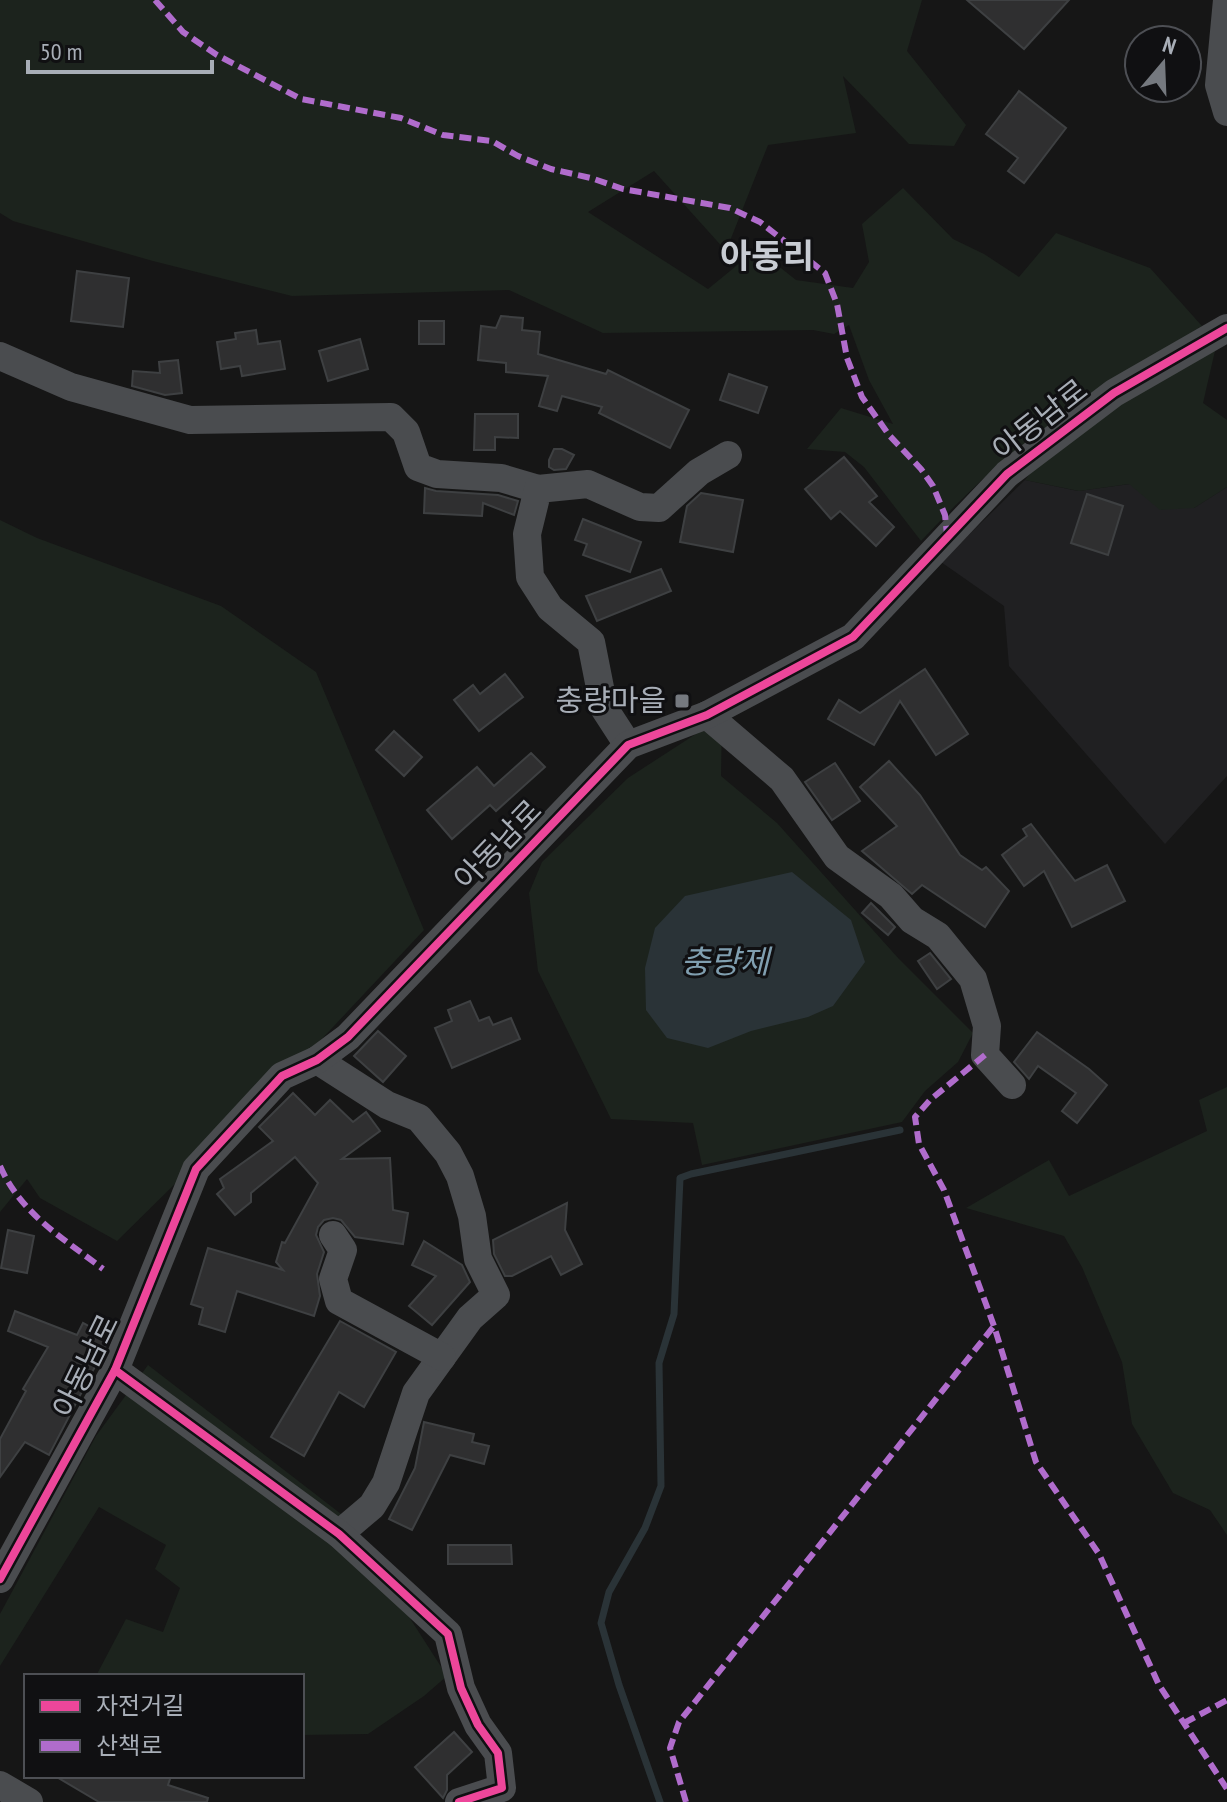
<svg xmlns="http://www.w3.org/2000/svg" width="1227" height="1802" font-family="'PT Sans Narrow','Noto Sans KR',sans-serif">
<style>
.built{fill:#202022}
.green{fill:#1c231d}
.water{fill:#2a3337}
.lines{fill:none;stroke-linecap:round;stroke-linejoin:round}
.stream{stroke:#2a3337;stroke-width:7}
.building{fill:#2f2f30;stroke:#3e4042;stroke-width:2}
.minor{stroke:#4a4c4f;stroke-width:28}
.quiet{stroke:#b06ccc;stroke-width:6;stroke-dasharray:12 6;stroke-linecap:butt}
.cycleway-casing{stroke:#101012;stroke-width:13}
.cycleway{stroke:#ed469a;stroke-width:8}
.poi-dot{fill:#75797f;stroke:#101012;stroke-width:3}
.labels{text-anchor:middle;stroke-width:6;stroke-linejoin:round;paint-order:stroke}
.street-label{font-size:30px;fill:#a8aeb7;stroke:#101012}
.poi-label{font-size:30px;fill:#a8aeb7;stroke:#101012;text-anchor:end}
.water-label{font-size:32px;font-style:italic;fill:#809fb0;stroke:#101012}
.quarter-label{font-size:34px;font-weight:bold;fill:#c8ccd3;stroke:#101012}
</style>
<rect width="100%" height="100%" fill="#161616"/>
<polygon class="built" points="1025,480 1078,491 1130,484 1194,508 1227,487 1227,776 1165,844 1009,666 1004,606 941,562"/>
<g class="green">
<path d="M 0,0 L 922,0 L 907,51 L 966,125 L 954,146 L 909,144 L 843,76 L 856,133 L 768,145 L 726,251 L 654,171 L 588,212 L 708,289 L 757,249 L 796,280 L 853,288 L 869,262 L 862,224 L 903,188 L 953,239 L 984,254 L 1019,277 L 1056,233 L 1150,268 L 1202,326 C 1137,364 1073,406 1014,452 C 981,479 950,510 921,541 L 864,467 L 845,452 L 807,449 L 841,408 L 893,424 L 869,380 L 849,325 L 834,334 L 813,330 L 603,333 L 509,290 L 292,296 L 153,261 L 13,221 L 0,213 Z"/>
<polygon points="1217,342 1203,403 1227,420 1227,487 1194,508 1160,510 1129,484 1079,491 1025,480 1046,452"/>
<polygon points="0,520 37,538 221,606 316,672 424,930 318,1043 117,1241 40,1198 27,1179 0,1212"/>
<polygon points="722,717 721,776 777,823 899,959 973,1033 958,1062 925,1091 902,1122 702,1165 693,1123 611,1119 538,971 529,893 542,862 628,778"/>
<polygon points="1227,1087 1227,1535 1210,1510 1173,1493 1132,1424 1122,1362 1082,1267 1064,1236 966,1208 1049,1160 1069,1196 1207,1131 1199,1100"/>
<polygon points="148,1365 345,1517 447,1676 424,1696 368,1734 302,1735 302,1676 96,1676 126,1619 163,1632 180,1588 155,1569 166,1545 99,1507 0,1666 0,1614 96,1436"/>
</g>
<polygon class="water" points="792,872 851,920 865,962 833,1006 808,1017 751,1031 708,1048 667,1038 646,1010 645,968 655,928 685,896"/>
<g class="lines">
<polyline class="stream" points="660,1802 619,1685 601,1623 609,1592 645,1528 661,1486 659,1363 674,1314 680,1178 691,1174 900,1130"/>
</g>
<g class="building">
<polygon points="967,0 1069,0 1024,49"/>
<polygon points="1019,91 1066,128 1024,183 1008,171 1018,158 986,134"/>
<polygon points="77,271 129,278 123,327 71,321"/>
<polygon points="501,316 523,318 522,330 540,332 538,354 606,374 608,370 689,410 670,448 599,413 602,407 562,396 557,411 539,406 548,376 506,372 506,363 478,360 481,326 496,328"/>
<rect x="419" y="321" width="25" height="23"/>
<polygon points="256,330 258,344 280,341 285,369 242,376 240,366 221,369 217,342 236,339 235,333"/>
<polygon points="360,339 368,369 328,381 319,351"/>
<polygon points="178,360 182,393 165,395 132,386 133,371 160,373 159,362"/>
<polygon points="729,374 767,387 758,413 720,400"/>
<polygon points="475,414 518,414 518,438 495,437 495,450 474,450"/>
<polygon points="554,449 562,449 574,455 566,469 554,470 549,467 549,460"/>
<polygon points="844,457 877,496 869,502 894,527 876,546 840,511 831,519 805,489"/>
<polygon points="425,488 436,491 498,495 518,501 514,515 483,503 482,516 424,513"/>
<polygon points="701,493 743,500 733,552 680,542 687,506"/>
<polygon points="1087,494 1123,506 1108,555 1071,543"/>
<polygon points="583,519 641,542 630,572 583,555 587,544 575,540"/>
<polygon points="661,569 671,591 597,621 586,596"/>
<polygon points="925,669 968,734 936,755 900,701 874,745 828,719 839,700 860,713"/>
<polygon points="505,674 523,697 479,731 454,700 473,685 480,694"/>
<polygon points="394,731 422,757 404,776 376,750"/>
<polygon points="531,753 545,767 496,811 490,805 452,839 427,810 477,767 494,786"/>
<polygon points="889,761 920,795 960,855 982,870 986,867 1009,891 985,927 922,885 912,894 862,851 897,826 860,787"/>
<polygon points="835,763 860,801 832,820 805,782"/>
<polygon points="1031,824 1075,881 1107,865 1125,901 1072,927 1044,871 1024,886 1002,855 1027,836 1023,829"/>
<polygon points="871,903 895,927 888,935 862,913"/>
<polygon points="930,953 951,979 937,989 918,961"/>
<polygon points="470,1001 479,1021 489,1017 493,1025 511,1018 520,1039 452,1068 435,1028 452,1021 448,1010"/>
<polygon points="378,1031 406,1056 383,1082 354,1056"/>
<polygon points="1037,1032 1089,1069 1107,1085 1077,1123 1062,1111 1076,1093 1038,1066 1029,1079 1014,1062"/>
<polygon points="293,1093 315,1115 330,1100 353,1122 366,1112 380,1131 342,1159 390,1158 393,1210 408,1213 403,1244 355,1237 341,1220 333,1218 324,1220 318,1227 316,1235 324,1252 317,1274 320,1296 314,1316 237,1291 225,1332 199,1324 203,1308 191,1304 208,1248 283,1270 276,1262 282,1242 285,1243 318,1183 295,1157 251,1193 251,1202 235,1215 217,1194 224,1188 220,1179 273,1141 259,1127"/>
<polygon points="567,1203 565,1230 582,1264 561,1275 551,1256 512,1276 505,1276 494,1254 493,1240"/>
<polygon points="8,1230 34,1236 27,1273 1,1268"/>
<polygon points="424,1241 462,1265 470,1282 432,1325 409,1306 436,1276 412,1265"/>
<polygon points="15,1311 77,1335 83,1323 110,1338 49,1455 25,1442 0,1477 0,1439 26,1391 23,1389 48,1347 8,1331"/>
<polygon points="340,1321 396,1352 364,1407 339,1392 304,1456 271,1437"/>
<polygon points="424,1422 474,1434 472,1442 489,1446 484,1464 450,1455 412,1530 389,1519 415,1468"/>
<polygon points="448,1545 511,1545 512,1564 448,1564"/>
<polygon points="454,1732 472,1752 447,1775 447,1790 443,1798 415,1767"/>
<polygon points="55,1776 171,1776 168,1785 208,1798 207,1802 99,1802"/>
</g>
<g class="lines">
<g class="minor">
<polyline points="1227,0 1219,85 1227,112"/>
<polyline points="0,356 71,387 190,420 391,417 406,432 418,467 437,474 501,478 538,489"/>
<polyline points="707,715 782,779 837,857 891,896 912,920 938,936 973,979 987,1026 985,1055 1012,1085"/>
<polyline points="628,745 604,708 591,642 550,608 530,577 527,534 538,489 588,484 640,507 659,508 699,472 728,455"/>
<polyline points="317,1060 387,1105 419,1118 448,1153 460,1176 472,1216 478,1259 496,1295 470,1318 416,1393 386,1483 372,1506 339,1534"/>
<polyline points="333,1235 343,1250 333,1279 339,1301 442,1357"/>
<polyline points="115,1370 339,1534 448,1634 461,1688 478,1725 498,1753 502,1788 459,1802"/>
<polyline points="0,1579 115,1370 196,1169 282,1076 317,1060 348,1037 628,745 707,715 853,637 1007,474 1114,393 1227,328"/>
<polyline points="0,1785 29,1802"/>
</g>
<g class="quiet">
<polyline points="155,0 183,32 217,55 301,99 401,118 443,135 492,141 518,156 551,169 591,178 623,189 730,208 760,222 825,273 837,304 847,358 862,397 889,435 921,469 933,486 945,515 947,535"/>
<polyline points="985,1055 930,1100 915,1117 919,1144 944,1190 994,1326 1036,1462 1099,1554 1159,1685 1227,1789"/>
<path d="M 0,1166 C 21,1214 63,1238 103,1269"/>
<polyline points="1184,1723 1227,1700"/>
<polyline points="686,1802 670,1748 679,1722 994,1326"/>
</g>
<g class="cycleway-casing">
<g id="cycleway">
<polyline points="115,1370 339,1534 448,1634 461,1688 478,1725 498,1753 502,1788 459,1802"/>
<polyline points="0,1579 115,1370 196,1169 282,1076 317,1060 348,1037 628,745 707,715 853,637 1007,474 1114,393 1227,328"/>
</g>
</g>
<use href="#cycleway" class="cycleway"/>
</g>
<rect class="poi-dot" x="674" y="693" width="16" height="16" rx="4"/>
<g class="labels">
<g class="street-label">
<text transform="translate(1040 420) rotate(-38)" y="10">아동남로</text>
<text transform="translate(498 845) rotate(-46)" y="10">아동남로</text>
<text transform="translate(86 1366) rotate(-64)" y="10">아동남로</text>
</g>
<g class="poi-label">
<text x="666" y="711">충량마을</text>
</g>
<g class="water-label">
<text x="725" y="973">충량제</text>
</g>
<g class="quarter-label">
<text x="767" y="268">아동리</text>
</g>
</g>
<rect x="24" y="1674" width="280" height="104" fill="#101012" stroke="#4d4f54" stroke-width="2"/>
<rect x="40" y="1700" width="40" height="12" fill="#ed469a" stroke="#4d4f54" stroke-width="2"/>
<text x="96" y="1714" font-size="24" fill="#a8aeb7">자전거길</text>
<rect x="40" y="1740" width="40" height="12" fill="#b06ccc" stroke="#4d4f54" stroke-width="2"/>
<text x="96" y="1754" font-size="24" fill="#a8aeb7">산책로</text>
<g transform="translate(1163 64) rotate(19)"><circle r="38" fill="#101012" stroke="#4d4f54" stroke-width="2"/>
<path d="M0-6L14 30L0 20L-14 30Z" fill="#75797f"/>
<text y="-12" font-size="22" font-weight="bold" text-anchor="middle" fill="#a8aeb7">N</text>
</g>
<path d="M28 60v12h184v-12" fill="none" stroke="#a8aeb7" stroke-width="4"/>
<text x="40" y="60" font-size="24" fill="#a8aeb7" stroke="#101012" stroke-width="6" paint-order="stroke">50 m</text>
</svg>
